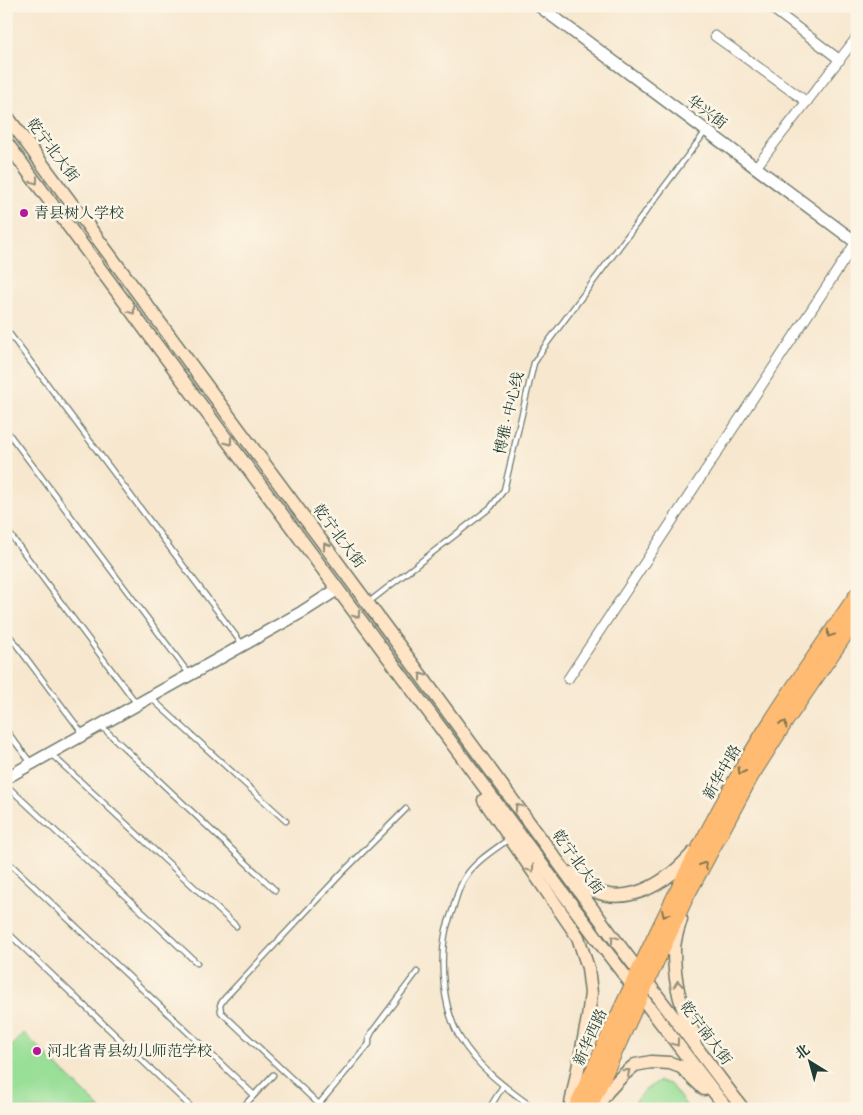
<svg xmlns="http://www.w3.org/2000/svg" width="863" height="1115" font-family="Vollkorn,'Noto Serif SC',serif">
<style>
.green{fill:#99df98;stroke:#5c8e66}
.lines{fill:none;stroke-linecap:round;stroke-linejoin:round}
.service-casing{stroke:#6b786a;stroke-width:7}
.minor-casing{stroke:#6b786a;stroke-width:11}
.tertiary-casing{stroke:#6b786a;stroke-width:14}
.secondary-casing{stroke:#6b786a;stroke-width:15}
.primary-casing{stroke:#6b786a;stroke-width:16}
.service{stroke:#fff;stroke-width:4.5}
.minor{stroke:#fff;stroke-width:9}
.tertiary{stroke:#fff;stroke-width:11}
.secondary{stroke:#ffe4c6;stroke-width:12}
.primary{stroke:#febb71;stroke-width:14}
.oneway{stroke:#8f907d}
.oneway2{stroke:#83764f}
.poi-dot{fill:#b5179e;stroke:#fcf5e5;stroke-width:2}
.labels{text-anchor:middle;stroke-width:5;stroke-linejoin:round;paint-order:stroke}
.street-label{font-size:15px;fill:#1f3d34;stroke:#fcf5e5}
.poi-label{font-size:15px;fill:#1f3d34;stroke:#fcf5e5;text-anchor:start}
</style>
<rect width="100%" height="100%" fill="#fcf5e5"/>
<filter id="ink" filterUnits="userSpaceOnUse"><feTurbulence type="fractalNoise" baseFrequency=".02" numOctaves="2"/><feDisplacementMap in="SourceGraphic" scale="10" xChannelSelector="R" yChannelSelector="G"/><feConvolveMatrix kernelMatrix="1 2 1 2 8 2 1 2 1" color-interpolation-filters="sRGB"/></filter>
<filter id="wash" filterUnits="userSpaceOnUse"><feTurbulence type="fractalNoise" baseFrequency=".0096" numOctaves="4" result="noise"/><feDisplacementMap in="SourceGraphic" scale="20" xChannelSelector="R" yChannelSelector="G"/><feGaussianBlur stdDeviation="1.12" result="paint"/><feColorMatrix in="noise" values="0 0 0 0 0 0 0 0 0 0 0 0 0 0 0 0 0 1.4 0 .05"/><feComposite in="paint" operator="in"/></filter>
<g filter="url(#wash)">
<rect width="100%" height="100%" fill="#f7e7cf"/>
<g class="green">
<polygon points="24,1033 101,1109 6,1109 6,1052"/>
<polygon points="659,1081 670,1084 689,1109 630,1109 643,1091"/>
</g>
</g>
<g filter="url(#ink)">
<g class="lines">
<g class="service-casing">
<g id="service">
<polyline points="6,329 242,644"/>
<polyline points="6,430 190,675"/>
<polyline points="6,529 137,704"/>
<polyline points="369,602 491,507 504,490 534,363 545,346 706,131"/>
<polyline points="6,631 83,734"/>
<polyline points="151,698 286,821"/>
<polyline points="101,726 275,890"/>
<polyline points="6,730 31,763"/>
<polyline points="51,754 236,926"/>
<polyline points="6,785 197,963"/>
<path d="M 509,839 C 494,850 476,861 466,876 C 460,884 457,895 454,905 C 452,913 448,922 446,930 C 439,963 443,1009 460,1038 C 479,1069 506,1088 535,1109"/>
<polyline points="6,860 254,1095"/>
<polyline points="6,931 193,1109"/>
<polyline points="319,1104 369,1044 369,1038 372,1032 417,972"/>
<polyline points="241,1109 273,1075"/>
<polyline points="324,1109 221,1012 220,1005 224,999 341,874 406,809"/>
<polyline points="489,1109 503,1086"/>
</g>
</g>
<g class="minor-casing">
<g id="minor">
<polyline points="769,6 840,60"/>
<polyline points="715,36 807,102"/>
<polyline points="756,167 857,37"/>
<polyline points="568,679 856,242"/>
</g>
</g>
<g class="tertiary-casing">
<g id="tertiary">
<polyline points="539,6 857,243"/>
<polyline points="6,778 302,612 338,589"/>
</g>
</g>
<g class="secondary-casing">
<g id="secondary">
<polyline points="6,115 409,659 616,941 743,1109"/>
<polyline points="6,142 606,951 727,1109"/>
<polyline points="484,800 578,937 588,968 591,993 588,1018 570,1109"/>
<path d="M 572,873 C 611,918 662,888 693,853"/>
<path d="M 681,919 C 678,929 674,940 674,950 C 674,980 680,1010 696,1037"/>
<polyline points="596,1109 607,1092 622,1076 635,1065 651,1062 670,1063 681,1067 704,1089"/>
</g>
</g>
<g class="primary-casing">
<g id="primary">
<path d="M 575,1109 C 627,995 678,881 740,772 C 775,710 818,652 857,594"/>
<polyline points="589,1109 686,898 734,809 751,777 787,720 857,618"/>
</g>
</g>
<use href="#service" class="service"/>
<use href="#minor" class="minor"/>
<use href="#tertiary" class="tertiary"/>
<use href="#secondary" class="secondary"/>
<use href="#primary" class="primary"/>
</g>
<defs><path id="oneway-chevron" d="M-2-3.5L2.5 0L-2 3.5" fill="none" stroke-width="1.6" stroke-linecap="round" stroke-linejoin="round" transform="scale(1.25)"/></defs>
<g class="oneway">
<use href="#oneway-chevron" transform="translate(35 181) rotate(53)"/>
<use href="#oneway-chevron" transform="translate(132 311) rotate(53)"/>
<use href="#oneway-chevron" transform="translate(229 442) rotate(53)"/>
<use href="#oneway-chevron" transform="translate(326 546) rotate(-127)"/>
<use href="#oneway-chevron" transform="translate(357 615) rotate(53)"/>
<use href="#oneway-chevron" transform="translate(422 676) rotate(-126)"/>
<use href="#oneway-chevron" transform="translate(518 807) rotate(-126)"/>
<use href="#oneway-chevron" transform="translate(531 869) rotate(56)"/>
<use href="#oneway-chevron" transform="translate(614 939) rotate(-127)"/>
<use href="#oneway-chevron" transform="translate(678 984) rotate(-96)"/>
<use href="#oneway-chevron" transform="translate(676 1043) rotate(53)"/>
<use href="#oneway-chevron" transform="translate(627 1072) rotate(-40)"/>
</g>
<g class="oneway2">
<use href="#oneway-chevron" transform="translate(830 634) rotate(124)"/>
<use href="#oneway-chevron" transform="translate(784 724) rotate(-57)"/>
<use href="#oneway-chevron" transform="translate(741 771) rotate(120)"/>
<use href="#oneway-chevron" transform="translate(704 865) rotate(-62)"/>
<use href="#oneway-chevron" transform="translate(665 914) rotate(115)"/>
</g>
</g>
<g class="poi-dot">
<circle cx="24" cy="213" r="5"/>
<circle cx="37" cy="1051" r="5"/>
</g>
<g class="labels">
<g class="street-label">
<text transform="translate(707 112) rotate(37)" y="5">华兴街</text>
<text transform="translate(53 150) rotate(53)" y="5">乾宁北大街</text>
<text transform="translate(509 413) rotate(-77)" y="5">博雅 · 中心线</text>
<text transform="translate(339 536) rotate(53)" y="5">乾宁北大街</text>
<text transform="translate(722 772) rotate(-60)" y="5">新华中路</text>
<text transform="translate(578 862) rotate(54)" y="5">乾宁北大街</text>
<text transform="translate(706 1033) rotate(53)" y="5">乾宁南大街</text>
<text transform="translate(590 1037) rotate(-66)" y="5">新华西路</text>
</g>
<g class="poi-label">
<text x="34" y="218">青县树人学校</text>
<text x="47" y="1056">河北省青县幼儿师范学校</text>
</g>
</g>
<rect width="863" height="1115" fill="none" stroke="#fcf5e5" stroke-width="25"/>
<g transform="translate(810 1062) rotate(323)" stroke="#fcf5e5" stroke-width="4" paint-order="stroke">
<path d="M0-4L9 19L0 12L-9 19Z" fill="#1f3d34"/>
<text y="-8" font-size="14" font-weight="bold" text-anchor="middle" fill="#1f3d34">北</text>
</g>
</svg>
